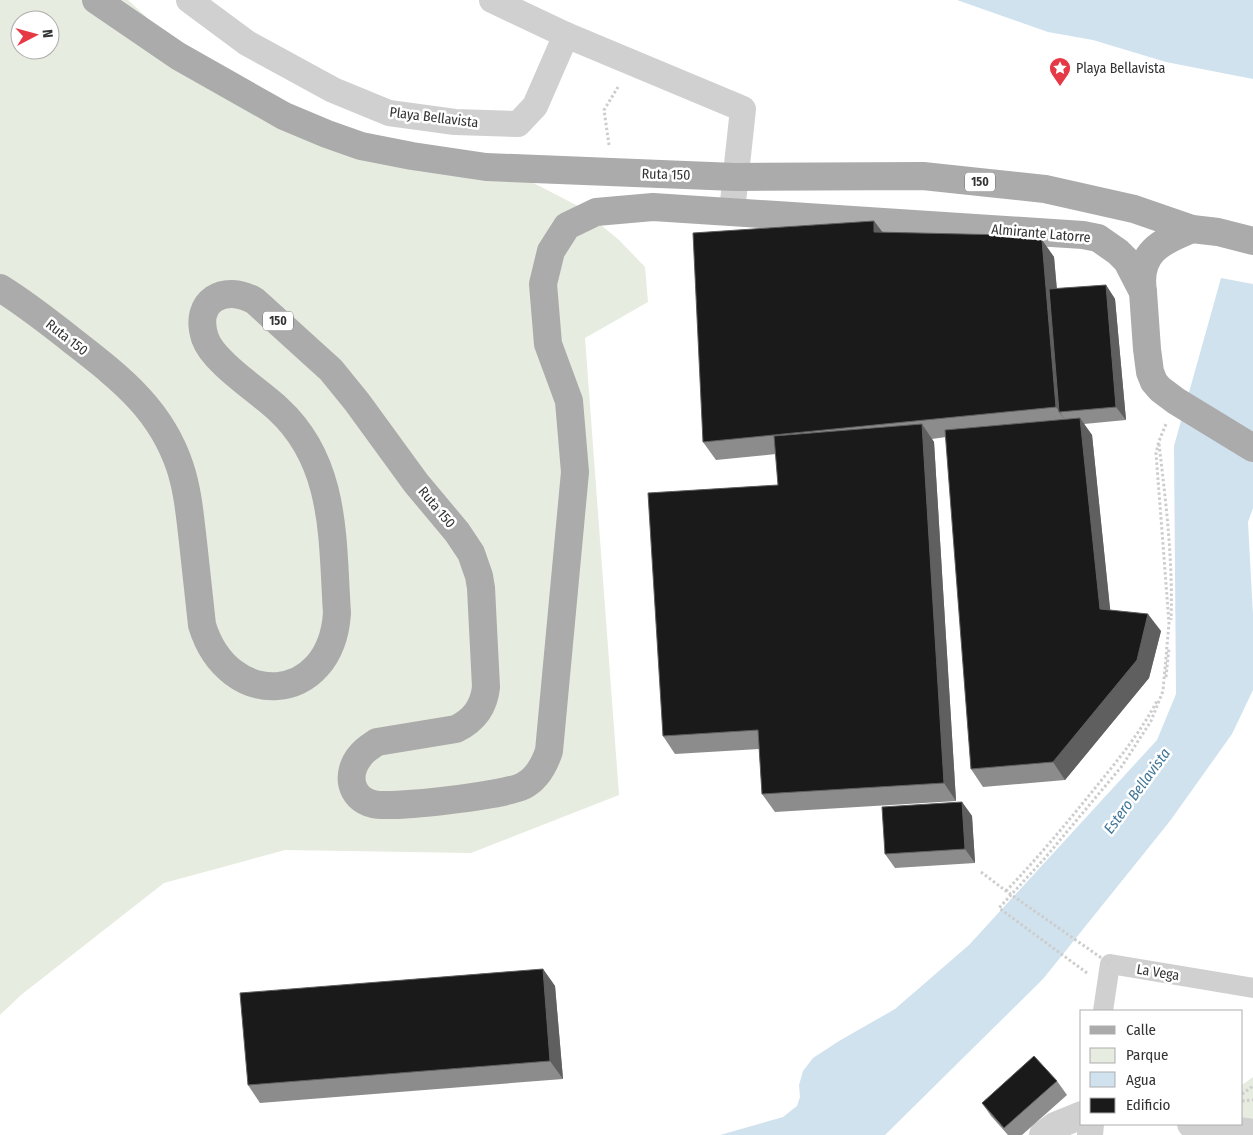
<svg xmlns="http://www.w3.org/2000/svg" width="1253" height="1135" font-family="'Fira Sans Condensed',sans-serif">
<style>
.green{fill:#e6ecdf;fill-rule:evenodd}
.water{fill:#cfe2ee}
.lines{fill:none;stroke-linecap:round;stroke-linejoin:round}
.path{stroke:#cdcdcd;stroke-width:3;stroke-dasharray:2.5 2.5;stroke-linecap:butt}
.pedestrian{stroke:#d0d0d0;stroke-width:20}
.minor{stroke:#d0d0d0;stroke-width:26}
.tertiary{stroke:#d0d0d0;stroke-width:28}
.primary{stroke:#ababab;stroke-width:28}
.path-bridge{stroke:#cdcdcd;stroke-width:3;stroke-dasharray:2.5 2.5;stroke-linecap:butt}
.wall{fill:#8c8c8c}
.shaded-wall{fill:#5f5f5f}
.building{fill:#1a1a1a;stroke:#5f5f5f}
.labels{text-anchor:middle;stroke-width:5;stroke-linejoin:round;paint-order:stroke}
.shield{fill:#fff;stroke:#707070;stroke-width:1}
.shield-label{font-size:12px;font-weight:bold;fill:#333}
.poi-label{font-size:14px;fill:#333;stroke:#fff;text-anchor:start}
.street-label{font-size:14px;fill:#333;stroke:#fff}
.water-label{font-size:15px;font-style:italic;fill:#3f7597;stroke:#fff}
</style>
<rect width="100%" height="100%" fill="#fff"/>
<g class="green">
<path d="M 0,0 L 128,0 L 218,84 L 366,144 L 487,159 L 578,206 L 619,240 L 645,267 L 648,302 L 585,338 L 619,795 L 471,853 L 285,850 L 164,883 L 21,995 L 0,1015 ZM 20,20 L 50,20 L 50,50 L 20,50 Z"/>
<polygon points="1253,1077 1253,1123 1242,1121 1242,1085"/>
</g>
<g class="water">
<polygon points="957,0 1253,0 1253,79 1166,62 1093,40 1048,32"/>
<polygon points="1221,278 1253,284 1253,508 1248,522 1253,615 1253,690 1232,734 1170,821 1043,979 885,1135 720,1135 783,1117 797,1106 800,1097 799,1085 803,1071 813,1058 839,1041 895,1009 969,945 1157,740 1176,694 1174,446"/>
</g>
<g class="lines">
<g class="path">
<polyline points="609,145 604,110 618,87"/>
<path d="M 1159,444 C 1166,503 1173,560 1171,620"/>
<polyline points="1166,677 1169,648"/>
<path d="M 1006,891 C 1034,862 1061,830 1087,798 C 1112,767 1138,737 1157,701"/>
<polyline points="1087,973 999,908 1045,858 1122,766 1151,721 1163,691 1169,623 1156,453 1159,441 1166,424"/>
<polyline points="1242,1094 1253,1086"/>
<polyline points="1242,1101 1253,1100"/>
</g>
<polyline class="pedestrian" points="1103,1011 1110,964 1253,988"/>
<g class="minor">
<polyline points="189,0 247,43 333,90 389,113 455,122 518,124 535,106 566,35"/>
<polyline points="492,0 566,35 743,109 732,211"/>
<polyline points="1090,1135 1091,1124"/>
</g>
<g class="tertiary">
<polyline points="1191,1124 1253,1133"/>
<polyline points="1043,1135 1055,1126 1082,1115"/>
</g>
<g class="primary">
<polyline points="96,0 178,56 284,116 327,134 361,146 412,156 486,167 735,177 923,176 1045,189 1134,209 1192,229 1218,232 1253,241"/>
<path d="M 0,288 C 26,304 50,323 74,342 C 120,378 161,409 180,467 C 188,491 190,517 193,542 C 196,570 199,597 202,625 C 228,711 331,706 337,613 C 332,540 337,463 278,409 C 259,391 213,362 205,338 C 193,301 224,283 255,301 L 331,370 L 357,402 L 416,483 L 457,532 L 471,553 L 479,576 L 481,588 L 486,687 C 484,707 474,720 456,729 L 377,742 C 371,746 364,750 360,756 C 346,773 349,798 373,804 C 391,809 506,795 523,786 C 537,779 544,766 549,751 L 575,472 L 569,401 L 548,344 L 543,284 L 551,251 L 567,226 L 596,212 L 653,207 L 1083,235 L 1098,238 L 1118,252 L 1127,261 L 1143,292 L 1147,349 L 1150,372 L 1154,382 L 1160,389 L 1176,401 L 1253,448"/>
<path d="M 1143,292 C 1137,252 1161,242 1192,229"/>
</g>
<polyline class="path-bridge" points="981,872 1006,891 1110,964"/>
</g>
<g class="wall">
<polygon points="874,221 882,232 1042,240 1054,257 1057,289 1106,285 1115,299 1126,420 1084,424 1092,435 1110,610 1161,631 1149,678 1065,780 983,787 971,769 946,437 932,439 934,442 956,801 775,812 762,794 759,749 675,754 663,736 778,485 776,454 716,460 703,442"/>
<polygon points="962,802 972,816 975,863 895,868 885,854"/>
<polygon points="543,969 555,986 563,1079 260,1103 248,1085"/>
<polygon points="1057,1081 1067,1095 1022,1135 1008,1135 991,1116 982,1103"/>
</g>
<g class="shaded-wall">
<polygon points="874,221 887,238 874,232"/>
<polygon points="1042,240 1054,257 1067,411 1059,412 1069,425 1056,407"/>
<polygon points="1106,285 1115,299 1126,420 1116,407"/>
<polygon points="1080,418 1092,435 1112,627 1100,609"/>
<polygon points="922,424 934,442 956,801 944,783"/>
<polygon points="1148,614 1161,631 1149,678 1065,780 1053,762"/>
<polygon points="962,802 972,816 975,863 965,849"/>
<polygon points="543,969 555,986 563,1079 550,1061"/>
</g>
<g class="building">
<polygon points="874,221 874,232 1007,235 1042,240 1056,407 703,442 693,233"/>
<polygon points="1106,285 1116,407 1059,412 1049,289"/>
<polygon points="1080,418 1100,609 1148,614 1137,660 1053,762 971,769 945,430"/>
<polygon points="922,424 944,783 762,794 758,730 663,736 648,493 778,485 774,436"/>
<polygon points="962,802 965,849 885,854 882,807"/>
<polygon points="543,969 550,1061 248,1085 240,993"/>
<polygon points="1034,1056 1057,1081 1004,1128 982,1103"/>
</g>
<defs>
<g id="sight-pin" transform="scale(1.125)"><path d="M0 17L-7.5 6A9.5 9.5 0 1 1 7.5 6Z" fill="#e63946" stroke="#fff"/><path d="M0-6L1.8-2.2L6-1.7L2.9 1.2L3.7 5.4L0 3.3L-3.7 5.4L-2.9 1.2L-6-1.7L-1.8-2.2Z" fill="#fff"/></g>
</defs>
<g fill-rule="evenodd">
<use href="#sight-pin" x="1060" y="68"/>
</g>
<g class="labels">
<g class="shield">
<rect x="965" y="172.5" width="30" height="19" rx="4"/>
<rect x="263" y="311.5" width="30" height="19" rx="4"/>
</g>
<g class="shield-label">
<text x="980" y="186">150</text>
<text x="278" y="325">150</text>
</g>
<g class="poi-label">
<text x="1076" y="73">Playa Bellavista</text>
</g>
<g class="street-label">
<text transform="translate(434 117) rotate(7)" y="5">Playa Bellavista</text>
<text transform="translate(666 174) rotate(2)" y="5">Ruta 150</text>
<text transform="translate(1041 233) rotate(5)" y="5">Almirante Latorre</text>
<text transform="translate(67 337) rotate(38)" y="5">Ruta 150</text>
<text transform="translate(437 507) rotate(50)" y="5">Ruta 150</text>
<text transform="translate(1158 972) rotate(9)" y="5">La Vega</text>
</g>
<g class="water-label">
<text transform="translate(1137 791) rotate(-54)" y="5">Estero Bellavista</text>
</g>
</g>
<rect x="1080" y="1010" width="162" height="115" fill="#ffffff" stroke="#adadad"/>
<rect x="1090" y="1026" width="25" height="8" fill="#ababab" stroke="#adadad"/>
<text x="1126" y="1035" font-size="15" fill="#333333">Calle</text>
<rect x="1090" y="1048" width="25" height="15" fill="#e6ecdf" stroke="#adadad"/>
<text x="1126" y="1060" font-size="15" fill="#333333">Parque</text>
<rect x="1090" y="1072" width="25" height="15" fill="#cfe2ee" stroke="#adadad"/>
<text x="1126" y="1085" font-size="15" fill="#333333">Agua</text>
<rect x="1090" y="1098" width="25" height="15" fill="#1a1a1a" stroke="#adadad"/>
<text x="1126" y="1110" font-size="15" fill="#333333">Edificio</text>
<g transform="translate(35 35) rotate(84)"><circle r="24" fill="#ffffff" stroke="#adadad"/>
<path d="M0-4L9 19L0 12L-9 19Z" fill="#e63946"/>
<text y="-8" font-size="14" font-weight="bold" text-anchor="middle" fill="#333333">N</text>
</g>
</svg>
